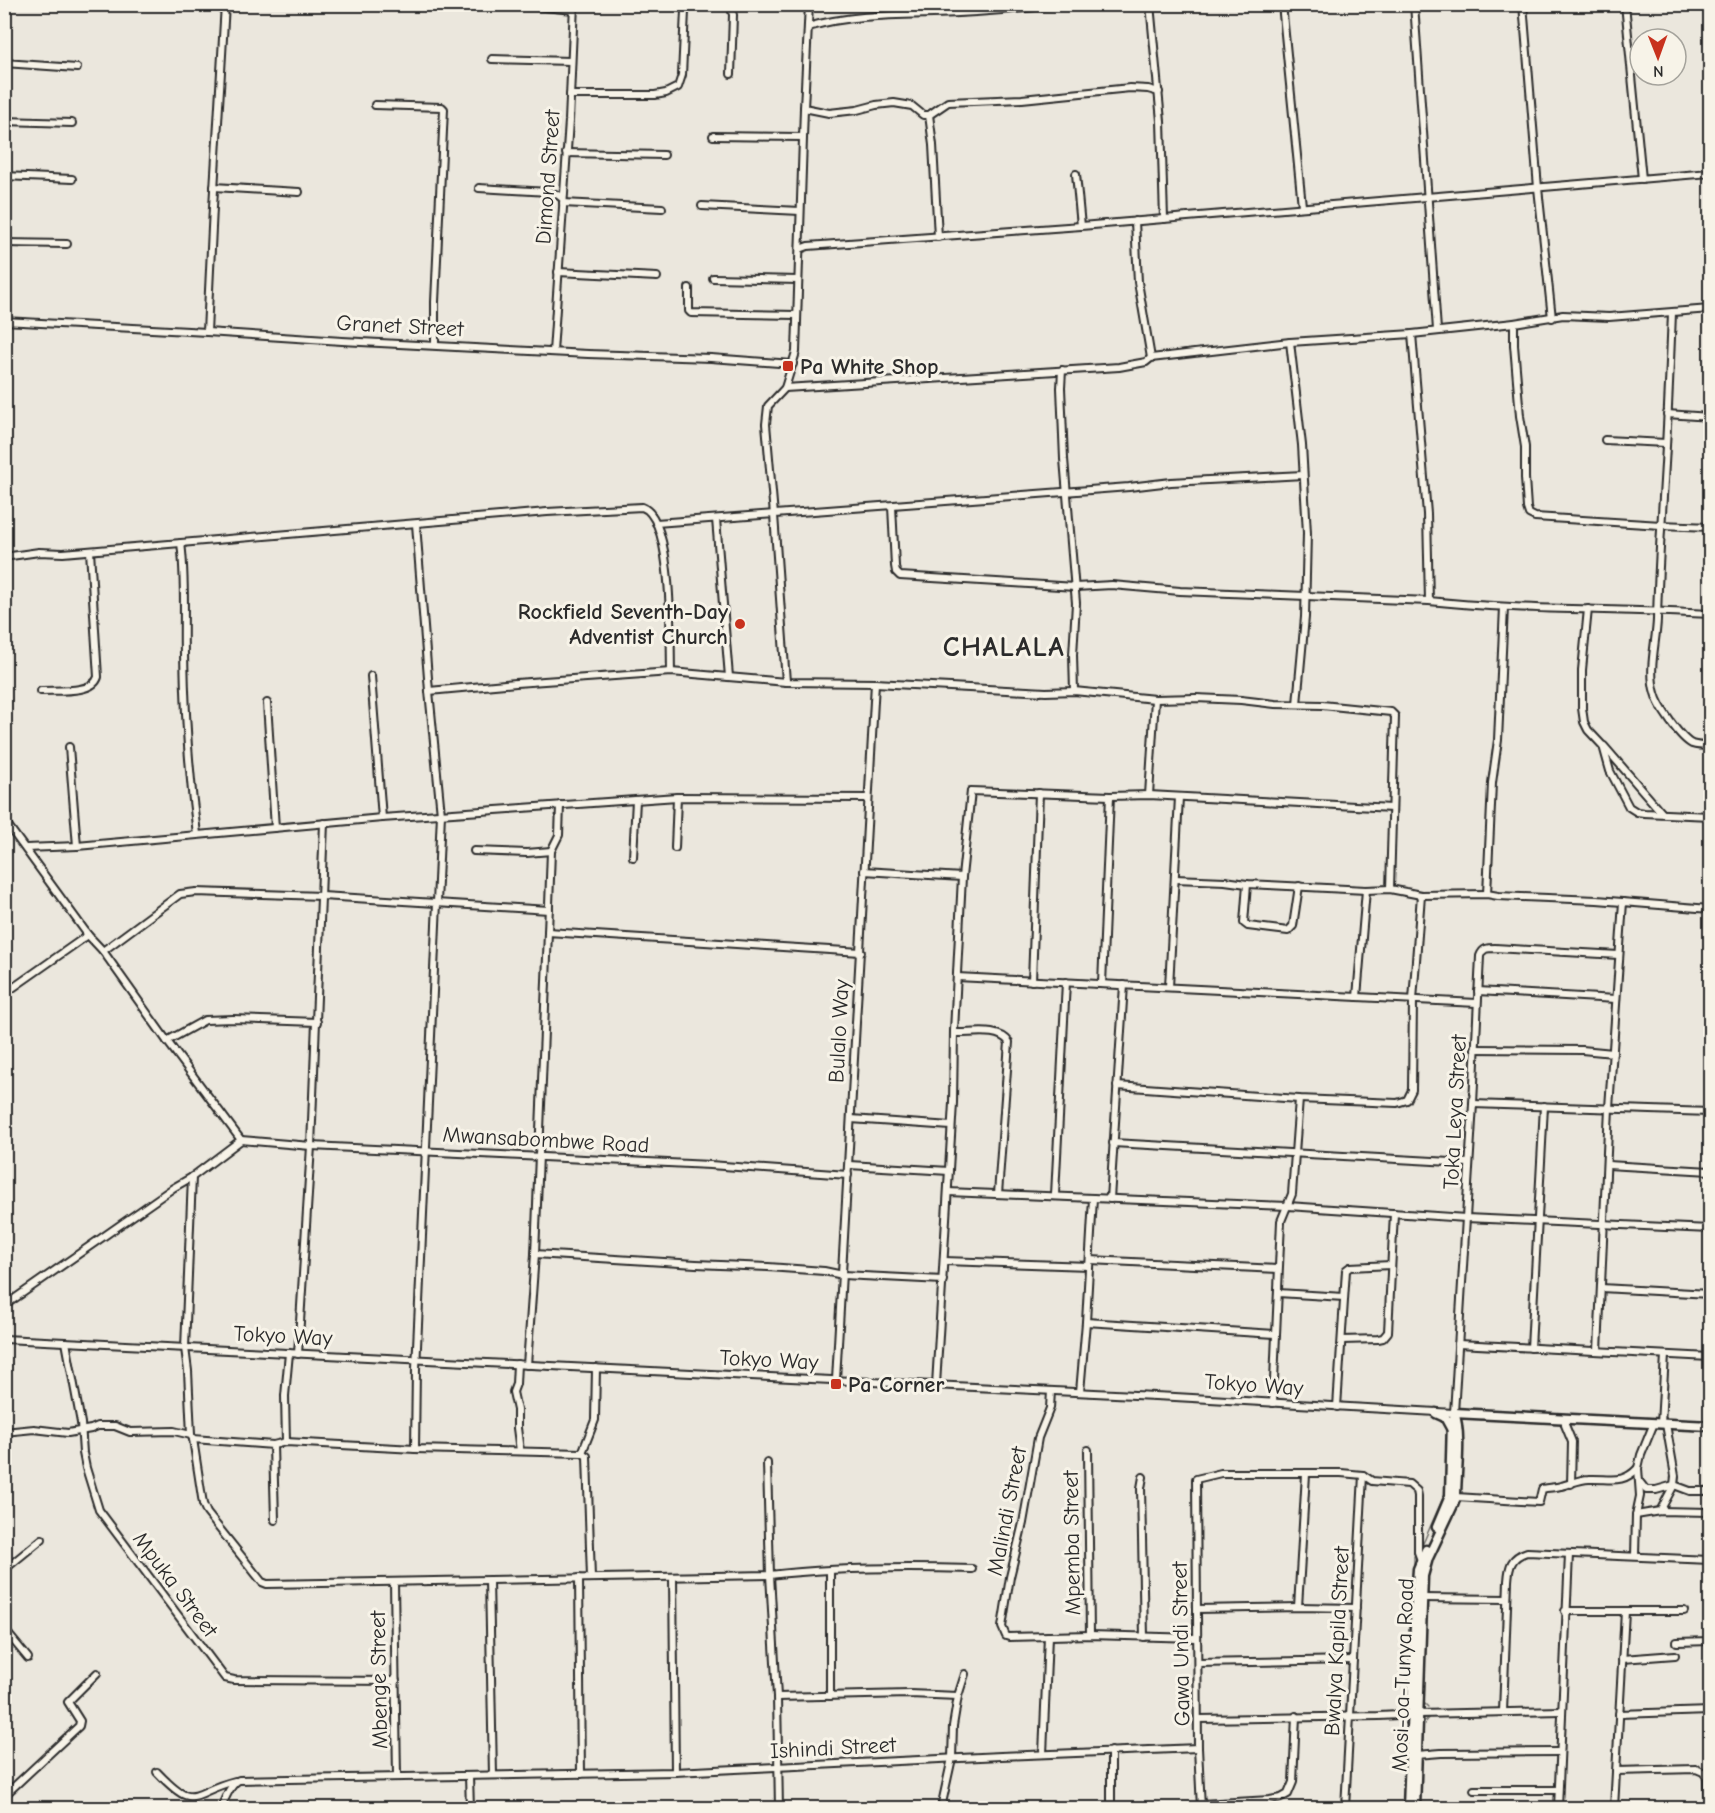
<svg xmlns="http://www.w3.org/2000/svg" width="1715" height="1813" font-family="'Comic Neue',sans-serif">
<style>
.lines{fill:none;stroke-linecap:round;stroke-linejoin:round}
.stream{stroke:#72716c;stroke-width:1.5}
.minor-casing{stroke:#2b2b2b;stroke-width:10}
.major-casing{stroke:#2b2b2b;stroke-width:13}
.minor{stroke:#f7f3e8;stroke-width:6}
.major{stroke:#f7f3e8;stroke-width:8}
.poi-dot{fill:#c8321e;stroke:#f7f3e8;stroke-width:2}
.labels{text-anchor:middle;stroke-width:6;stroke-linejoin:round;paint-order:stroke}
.street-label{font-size:22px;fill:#2b2b2b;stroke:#f7f3e8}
.poi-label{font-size:22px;font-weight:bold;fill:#2b2b2b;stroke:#f7f3e8;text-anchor:start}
.district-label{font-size:28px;font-weight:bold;letter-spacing:1.5px;fill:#2b2b2b;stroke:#f7f3e8}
</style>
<rect width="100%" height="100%" fill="#ebe7dd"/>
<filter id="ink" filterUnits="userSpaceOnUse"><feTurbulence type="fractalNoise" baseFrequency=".0167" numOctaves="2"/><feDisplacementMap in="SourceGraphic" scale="12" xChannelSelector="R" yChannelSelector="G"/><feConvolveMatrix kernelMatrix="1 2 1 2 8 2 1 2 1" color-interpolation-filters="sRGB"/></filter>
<g filter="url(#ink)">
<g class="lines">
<g class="stream">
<polyline points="1461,1494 1461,1483"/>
<polyline points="1444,1534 1453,1516"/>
<polyline points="1421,1548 1446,1491 1447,1437"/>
<polyline points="1433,1558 1441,1541"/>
<polyline points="1414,1565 1414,1556"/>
<polyline points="1413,1571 1413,1568"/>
<polyline points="1427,1584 1427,1579"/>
<polyline points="1413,1586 1413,1575"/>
<polyline points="1411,1618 1412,1606"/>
<polyline points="1411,1622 1411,1632"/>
<polyline points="1424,1670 1424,1655"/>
<polyline points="1424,1682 1424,1675"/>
<polyline points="1423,1688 1423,1702 1428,1707"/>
<polyline points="1401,1720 1406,1725"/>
<polyline points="1423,1728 1423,1724 1429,1717"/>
<polyline points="1422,1751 1422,1733"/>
<polyline points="1421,1772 1422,1758"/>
<polyline points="1421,1782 1421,1777"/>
<polyline points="1420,1800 1420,1787"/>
<polyline points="1419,1808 1419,1805"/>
</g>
<g class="minor-casing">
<g id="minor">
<polyline points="515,4 573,10"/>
<polyline points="727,4 731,8 733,15 731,74"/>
<polyline points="809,4 804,108 796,352 785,388 768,406 766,424 774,515 786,682 875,683 1046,692 1074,691 1155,699 1196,698 1241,700 1275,704 1322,705 1391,712 1395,716 1390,889"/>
<polyline points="1150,4 1161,121 1164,219"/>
<polyline points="1282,4 1302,206"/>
<polyline points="1414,4 1437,330"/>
<polyline points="1523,4 1538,188 1552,318"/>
<polyline points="1625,4 1642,179"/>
<path d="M 808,27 C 849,15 891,15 933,14 C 976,13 1020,9 1063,4"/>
<polyline points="492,59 571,61"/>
<polyline points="4,63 77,68"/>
<polyline points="570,95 655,95 666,93 678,87 682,75 685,11 689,4"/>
<polyline points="375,105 442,107 444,109 435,302 435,345"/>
<polyline points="804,108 829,113 857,110 876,105 894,103 912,106 923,115 929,115 948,102 1022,99 1130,88 1148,89 1159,92"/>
<polyline points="929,115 933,145 938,237"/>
<polyline points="4,121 72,123"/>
<polyline points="713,136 803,137"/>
<polyline points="566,153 664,155"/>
<polyline points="1076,174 1081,226"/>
<polyline points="4,176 72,179"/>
<polyline points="214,187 299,192"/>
<polyline points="479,188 549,192 558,195 563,199"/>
<polyline points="563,203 662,208"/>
<polyline points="702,206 800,211"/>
<polyline points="1135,221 1138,282 1151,358"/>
<polyline points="4,243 67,244"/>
<polyline points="800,249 808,246 1081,226 1710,173"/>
<polyline points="558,272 657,277"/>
<polyline points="713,278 798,280"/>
<polyline points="689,288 689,311 691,313 796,315"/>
<path d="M 1672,313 C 1670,363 1668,414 1665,464 C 1662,516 1658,568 1657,620 C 1656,644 1648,670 1655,693 C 1658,706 1680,738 1692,744 C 1698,746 1705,746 1710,746"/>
<polyline points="4,321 207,332 342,341 588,354 711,358 793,364"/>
<polyline points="1514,323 1514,345 1520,416 1525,447 1525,478 1527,508 1529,514 1535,517 1661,525 1710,527"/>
<polyline points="207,332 213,207 225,4"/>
<path d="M 1412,334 L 1427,514 L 1429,601 C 1522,611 1617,608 1710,614"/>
<polyline points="1290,342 1302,445 1307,533 1305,617 1297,704"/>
<polyline points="553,352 569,121 574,4"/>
<polyline points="1062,370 1061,388 1064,459 1076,603 1073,655 1074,691"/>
<polyline points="785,388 1119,367 1146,362 1151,358 1290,342 1412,334 1514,323 1563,315 1609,317 1710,309"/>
<polyline points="1667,414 1710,417"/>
<polyline points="1605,440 1666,443"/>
<polyline points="892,506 895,566 896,572 900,576 1075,587 1112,585 1180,591 1429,601"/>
<polyline points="716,519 729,677"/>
<polyline points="656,523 1129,487 1171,482 1303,475"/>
<path d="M 181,543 C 186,580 183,617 184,654 C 185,714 189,775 197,834"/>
<path d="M 4,557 L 39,552 L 63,553 L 547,512 L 642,507 C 674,518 670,641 671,672"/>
<polyline points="1588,609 1582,670 1582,708 1584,722 1588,730 1603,746 1610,771 1629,807 1637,812 1644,813 1710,816"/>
<polyline points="371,676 382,818"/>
<path d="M 41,691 C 57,690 93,694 98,677 L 90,551"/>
<polyline points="429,691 516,683 671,672 786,682"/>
<polyline points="267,703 275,828"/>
<polyline points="1604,746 1662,813"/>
<polyline points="69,747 77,846"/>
<polyline points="1149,795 1155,699"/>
<polyline points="4,820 88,935 103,951 167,1041 241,1140"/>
<polyline points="26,848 77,846 382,818 677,797 868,798"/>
<polyline points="675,848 677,797"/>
<polyline points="474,851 527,853 551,851"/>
<polyline points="633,857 636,800"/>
<polyline points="864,871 962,877"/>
<polyline points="1175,879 1225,881 1247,884 1366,890 1390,889 1421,895 1487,894 1498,896 1597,900 1710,909"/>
<polyline points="1247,884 1244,923 1248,926 1288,931 1293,926 1299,886"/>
<polyline points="1487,894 1492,783 1498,740 1504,607"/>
<polyline points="548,932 551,851 559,835 560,805"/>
<polyline points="103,951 180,894 196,892 322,896 549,910"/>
<polyline points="957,977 1477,1003"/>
<polyline points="1032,981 1039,793"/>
<polyline points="1102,984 1110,796"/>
<polyline points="1169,987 1179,797"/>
<polyline points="1478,991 1616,999"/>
<polyline points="4,994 88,935"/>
<polyline points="1357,997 1366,890"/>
<path d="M 955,1033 C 971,1034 998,1027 1009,1042 L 998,1194"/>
<polyline points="167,1041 205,1020 233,1019 317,1022"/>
<polyline points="1475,1049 1582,1050 1613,1053"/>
<polyline points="1117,1086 1299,1099 1397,1103 1407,1100 1412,1090 1413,1000 1421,895"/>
<polyline points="1473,1104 1710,1112"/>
<polyline points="851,1119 951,1126"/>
<path d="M 241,1140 L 192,1177 L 185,1348 L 188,1371 L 191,1435 L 193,1439 L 203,1504 L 207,1513 L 262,1582 L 267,1584 L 770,1575 C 837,1567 905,1567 972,1569"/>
<polyline points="241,1140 311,1146 710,1165 848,1175"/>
<polyline points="1113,1143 1469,1163"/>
<polyline points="849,1165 949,1171"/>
<polyline points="1608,1165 1710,1171"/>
<polyline points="948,1192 1288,1206 1466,1218 1710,1229"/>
<polyline points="1055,1195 1066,982"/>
<polyline points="1110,1199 1124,985"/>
<polyline points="535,1254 696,1264 768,1267 824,1271 843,1275 943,1280"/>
<polyline points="1090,1260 1278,1269"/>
<polyline points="944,1261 1089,1266"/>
<polyline points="1601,1288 1710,1294"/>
<polyline points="1278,1293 1344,1297"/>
<polyline points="4,1306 173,1188 192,1177"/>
<polyline points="1086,1322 1275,1334"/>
<path d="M 4,1339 L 1175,1397 L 1454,1413 L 1473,1104 L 1480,956 C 1483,948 1487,948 1495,948 L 1619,955"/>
<polyline points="1342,1340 1378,1339 1383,1338 1388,1332 1394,1213"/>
<polyline points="66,1342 81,1423 83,1453 86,1468 99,1510 225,1678 234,1680 396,1681"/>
<polyline points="1458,1344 1710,1357"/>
<polyline points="1531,1348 1544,1106"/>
<polyline points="1598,1351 1609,1108 1623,902"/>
<polyline points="298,1354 311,1146 324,823"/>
<polyline points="517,1364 516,1384 513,1392 517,1410 517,1428 520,1451"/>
<polyline points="527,1365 535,1254 548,932 861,952"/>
<polyline points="836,1380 875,683"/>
<polyline points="936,1385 953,1103 954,1031 962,877 971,791 1110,796 1149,795 1392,808"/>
<polyline points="1051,1391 1050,1408 1038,1438 1023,1523 1010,1577 1002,1627 1006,1636 1009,1637 1090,1635 1197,1638"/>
<polyline points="1080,1392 1086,1322 1093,1198"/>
<polyline points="1273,1403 1281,1221 1292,1194 1299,1099"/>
<polyline points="1337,1407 1346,1270 1350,1267 1391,1265"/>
<polyline points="1565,1419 1565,1425 1572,1442 1571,1484"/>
<polyline points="1661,1424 1665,1355"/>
<polyline points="4,1432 34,1429 68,1433 91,1429 98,1426 115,1426 130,1432 174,1431 191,1435"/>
<polyline points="193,1439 273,1445 286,1442 415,1449 582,1453 587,1456 591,1578"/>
<polyline points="286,1442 285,1396 289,1353"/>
<polyline points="273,1445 275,1520"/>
<polyline points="415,1449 416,1369 441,814 429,691 416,524"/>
<polyline points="1088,1450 1090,1635"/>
<polyline points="582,1453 595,1420 596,1368"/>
<polyline points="767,1463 770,1575 777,1697 779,1808"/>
<polyline points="1143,1477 1141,1488 1144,1637"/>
<polyline points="1639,1481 1646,1490 1656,1490 1674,1485 1690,1491 1710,1491"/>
<path d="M 1456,1497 L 1539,1502 L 1542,1489 C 1549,1487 1555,1488 1561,1486 C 1570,1484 1580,1479 1589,1479 C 1610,1478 1622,1485 1638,1468"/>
<polyline points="1660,1511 1674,1485 1675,1476 1666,1424"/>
<polyline points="1636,1515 1660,1511 1710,1512"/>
<polyline points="1635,1556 1636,1515 1640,1496 1638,1468 1641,1455 1654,1423"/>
<polyline points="4,1570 42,1539"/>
<polyline points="830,1571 830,1696"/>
<polyline points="673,1577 675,1772"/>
<polyline points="579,1578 581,1774"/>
<polyline points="489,1580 493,1775"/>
<polyline points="394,1582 397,1777"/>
<polyline points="1422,1598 1507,1599"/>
<polyline points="1298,1607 1306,1474"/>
<polyline points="1197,1609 1298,1607 1356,1608"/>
<polyline points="1565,1611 1625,1611 1614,1808"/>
<polyline points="1625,1611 1684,1611"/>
<polyline points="4,1629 28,1658"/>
<polyline points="1677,1642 1710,1641"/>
<polyline points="1622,1659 1675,1655"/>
<polyline points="1198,1663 1353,1660"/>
<polyline points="777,1697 910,1694 958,1696 965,1674"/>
<path d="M 1503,1712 L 1508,1581 C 1509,1566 1511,1557 1527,1552 L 1710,1560"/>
<polyline points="1619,1714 1710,1711"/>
<polyline points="1199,1719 1379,1716 1419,1714 1562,1711"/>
<polyline points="1111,1751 1111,1808"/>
<polyline points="1043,1754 1048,1636"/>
<polyline points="1417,1755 1441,1753 1559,1752"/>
<polyline points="1616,1771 1696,1769 1703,1772 1707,1777 1708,1808"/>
<path d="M 157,1772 C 196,1813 190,1792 235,1781"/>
<polyline points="469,1776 470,1808"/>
<polyline points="1474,1790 1558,1790"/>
<polyline points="4,1796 79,1726 80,1721 68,1702 97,1673"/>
<polyline points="1201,1804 1270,1800 1281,1798 1288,1794 1293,1782 1296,1716"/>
<path d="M 221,1808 C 225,1799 230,1784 239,1780 L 675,1772 L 1001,1756 L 1198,1748"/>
<polyline points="941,1808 952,1758 953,1726 958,1696"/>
<polyline points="1201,1808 1198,1748 1196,1479 1221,1473 1341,1473 1363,1475 1372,1481 1409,1484 1417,1491 1418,1496 1418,1552 1422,1563"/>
<polyline points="1345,1808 1363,1475"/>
<polyline points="1558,1808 1569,1554"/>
</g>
</g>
<g class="major-casing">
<g id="major">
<polyline points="1436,1413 1445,1417 1451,1428"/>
<polyline points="1454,1413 1710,1426"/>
<polyline points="1437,1527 1450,1496 1452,1420"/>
<polyline points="1408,1808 1416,1598 1418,1569 1426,1550"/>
<path d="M 1415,1808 L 1423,1576 L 1428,1558 L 1453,1505 L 1456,1497 C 1456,1474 1462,1433 1454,1413"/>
</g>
</g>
<use href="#minor" class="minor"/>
<use href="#major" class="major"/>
</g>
</g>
<g class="poi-dot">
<rect x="782" y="360" width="12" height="12" rx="3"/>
<circle cx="740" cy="624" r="6"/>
<rect x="830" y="1378" width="12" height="12" rx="3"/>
</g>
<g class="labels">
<g class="street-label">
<text transform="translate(547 177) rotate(-86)" y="8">Dimond Street</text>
<text transform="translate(400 325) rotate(3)" y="8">Granet Street</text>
<text transform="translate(838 1031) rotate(-87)" y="8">Bulalo Way</text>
<text transform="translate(1454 1112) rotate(-87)" y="8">Toka Leya Street</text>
<text transform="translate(546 1139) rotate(3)" y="8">Mwansabombwe Road</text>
<text transform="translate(283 1335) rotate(3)" y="8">Tokyo Way</text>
<text transform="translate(769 1359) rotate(3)" y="8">Tokyo Way</text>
<text transform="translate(1254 1384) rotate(4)" y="8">Tokyo Way</text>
<text transform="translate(1006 1511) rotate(-79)" y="8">Malindi Street</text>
<text transform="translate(1071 1543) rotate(-91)" y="8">Mpemba Street</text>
<text transform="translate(176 1584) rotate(53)" y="8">Mpuka Street</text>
<text transform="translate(1336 1641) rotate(-87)" y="8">Bwalya Kapila Street</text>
<text transform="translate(1180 1644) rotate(-91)" y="8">Gawa Undi Street</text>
<text transform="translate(1402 1675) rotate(-88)" y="8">Mosi-oa-Tunya Road</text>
<text transform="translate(378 1680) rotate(-91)" y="8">Mbenge Street</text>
<text transform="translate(833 1747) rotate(-3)" y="8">Ishindi Street</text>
</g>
<g class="poi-label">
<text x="800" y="374">Pa White Shop</text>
<text x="728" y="619" text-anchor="end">Rockfield Seventh-Day<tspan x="728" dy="25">Adventist Church</tspan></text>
<text x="848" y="1392">Pa Corner</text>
</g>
<g class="district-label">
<text x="1004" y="656">CHALALA</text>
</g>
</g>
<rect width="1715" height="1813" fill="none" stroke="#f7f3e8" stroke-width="24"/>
<rect x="12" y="12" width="1691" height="1789" fill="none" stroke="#2b2b2b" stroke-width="2" filter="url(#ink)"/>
<g transform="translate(1658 57) rotate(179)"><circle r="28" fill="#f7f3e8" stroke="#a5a39c" stroke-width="1.5"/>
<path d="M0-4.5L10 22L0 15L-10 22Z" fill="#c8321e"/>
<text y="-9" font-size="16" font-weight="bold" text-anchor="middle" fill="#2b2b2b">N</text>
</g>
</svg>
